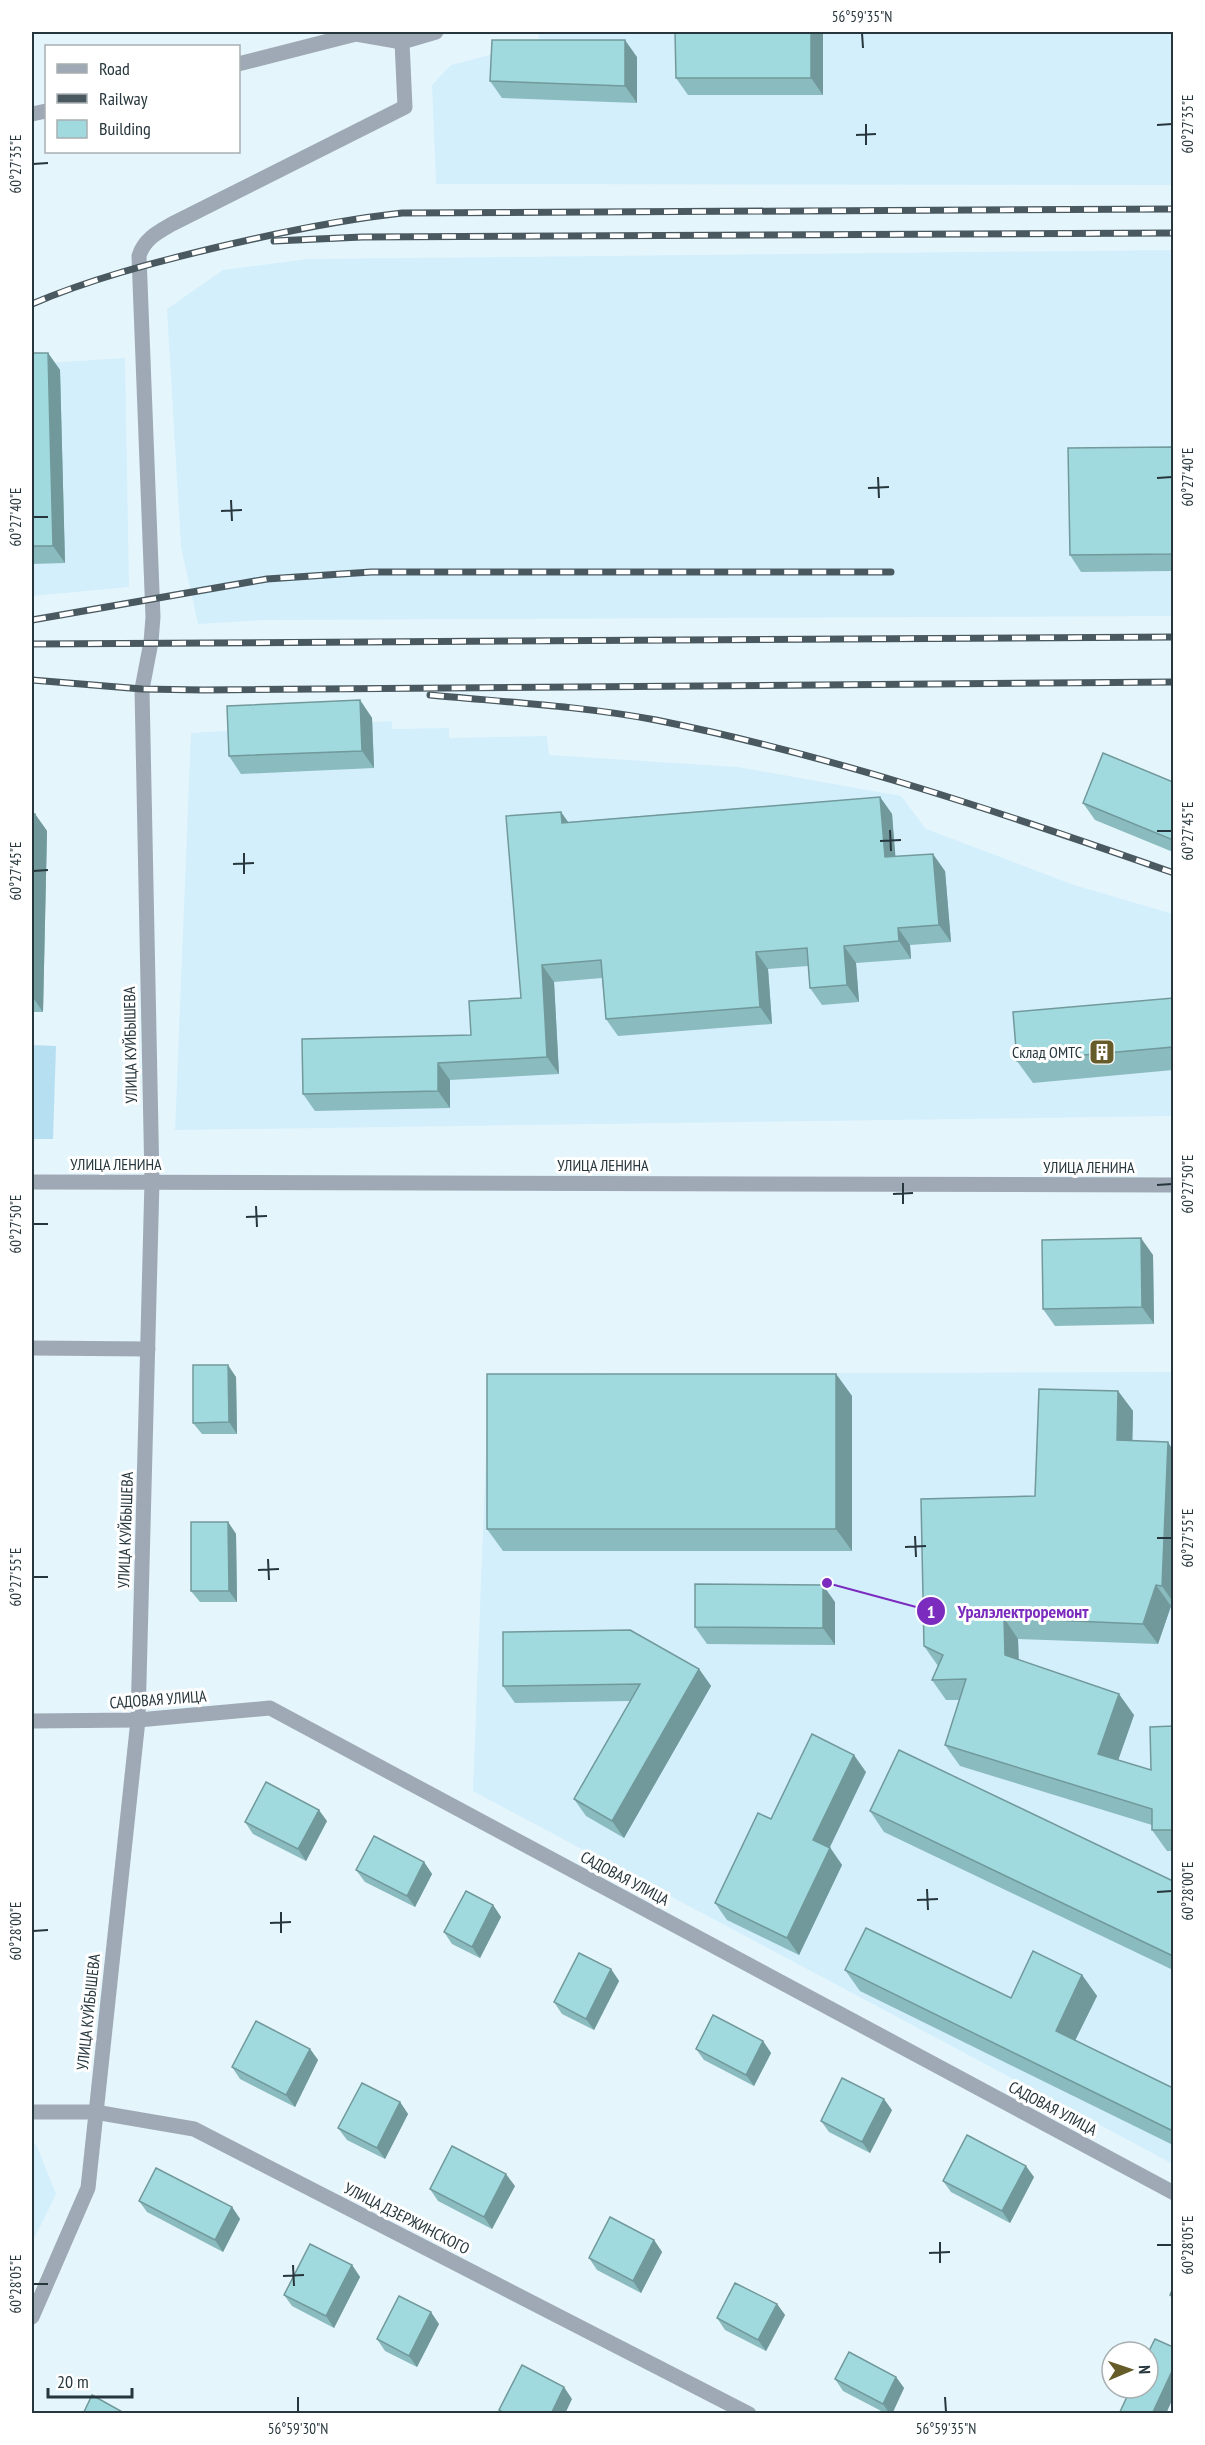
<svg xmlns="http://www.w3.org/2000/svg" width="1205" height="2445" font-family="'PT Sans Narrow',sans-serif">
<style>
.built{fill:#d3effc}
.green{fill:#b6dff1}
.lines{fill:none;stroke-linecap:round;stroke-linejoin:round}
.minor{stroke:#9ea9b5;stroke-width:15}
.rail-casing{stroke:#49595f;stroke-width:7}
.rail{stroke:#fff;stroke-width:4.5;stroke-dasharray:14;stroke-linecap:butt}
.wall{fill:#8abbbf}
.shaded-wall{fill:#71999b}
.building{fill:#a1dade;stroke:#71999b;stroke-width:1.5}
.ticks{fill:none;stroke:#26363c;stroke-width:2}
.labels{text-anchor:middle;stroke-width:6;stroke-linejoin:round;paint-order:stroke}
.street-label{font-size:16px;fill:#26363c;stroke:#fff}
.poi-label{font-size:16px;fill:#26363c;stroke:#fff;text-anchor:end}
.leader{fill:none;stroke:#7b2cbf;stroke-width:2}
.callout-dot{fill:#7b2cbf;stroke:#fff;stroke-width:2}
.mark-label{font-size:18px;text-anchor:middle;font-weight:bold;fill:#fff}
.callout-label{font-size:18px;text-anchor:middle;font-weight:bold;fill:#7b2cbf;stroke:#fff;stroke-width:6;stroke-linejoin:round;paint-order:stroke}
.neatline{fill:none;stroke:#26363c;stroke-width:2}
.ticks-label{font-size:15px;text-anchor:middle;fill:#26363c}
</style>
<rect width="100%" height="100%" fill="#e5f5fc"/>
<g class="built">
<polygon points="538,32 1173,32 1173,185 436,184 432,85 451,65 540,42"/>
<polygon points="1173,250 1173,616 264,620 198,624 181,547 167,309 223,270 308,259"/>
<polygon points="125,358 129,587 32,596 32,364"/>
<polygon points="392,721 392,729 449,728 449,738 547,736 549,755 738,767 901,796 926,829 1074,885 1173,914 1173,1116 175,1130 191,733"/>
<polygon points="1173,1372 1173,2164 473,1791 489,1374"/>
<polygon points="32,2144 36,2144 56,2194 32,2243"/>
</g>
<polygon class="green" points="32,1045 56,1046 53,1139 32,1139"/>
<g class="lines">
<g class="minor">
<polyline points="238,64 356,34 402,42 436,32"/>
<polyline points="32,114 46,111"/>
<polyline points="32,1182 1174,1185"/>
<polyline points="32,1348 148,1349"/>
<polyline points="32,1721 138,1720 270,1708 1174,2193"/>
<polyline points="32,2112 95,2112 194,2129 749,2414"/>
<path d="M 32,2317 L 88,2188 L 138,1720 L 152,1181 L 142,689 L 151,642 L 153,617 L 139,256 C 144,239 158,232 172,224 L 405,107 L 402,42 L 405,32"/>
</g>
<g class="rail-casing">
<g id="rail">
<polyline points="274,241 362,237 1174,233"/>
<path d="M 32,304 C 90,279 152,263 214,248 C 277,233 338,220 402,213 L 1174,209"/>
<polyline points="32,620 267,579 371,572 891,572"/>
<polyline points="32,644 1174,637"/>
<polyline points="32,680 142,689 204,690 1174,682"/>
<path d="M 430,695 C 505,702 582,706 656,720 C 834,756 1003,813 1174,873"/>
</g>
</g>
<use href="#rail" class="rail"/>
</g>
<g class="wall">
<polygon points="823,33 823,95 688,95 676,78"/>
<polygon points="637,57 637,103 502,98 490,81"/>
<polygon points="32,353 48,353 60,370 65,563 32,564"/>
<polygon points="1173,447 1173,571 1081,572 1070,555"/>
<polygon points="360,700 372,718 374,768 241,774 229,756"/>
<polygon points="1173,782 1173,852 1095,820 1083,803"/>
<polygon points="880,797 892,814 895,857 945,871 951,942 910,945 911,959 856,963 859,1002 822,1005 810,988 808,966 768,969 772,1024 618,1036 606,1019 602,978 554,982 559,1074 450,1080 450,1108 315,1111 303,1094 471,1035 521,998 561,812 568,822"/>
<polygon points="32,814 35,814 47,831 43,1012 32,1012"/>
<polygon points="1173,998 1173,1070 1033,1083 1017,1061"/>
<polygon points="1153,1255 1154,1324 1055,1326 1043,1309"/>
<polygon points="836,1374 852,1396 852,1551 503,1551 487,1529"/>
<polygon points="236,1377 237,1434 202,1434 193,1423"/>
<polygon points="1118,1391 1133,1411 1132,1441 1173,1450 1173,1606 1171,1606 1158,1644 1018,1639 1019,1660 1134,1715 1118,1760 1151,1770 1173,1726 1173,1851 1167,1851 1152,1830 1152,1825 960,1766 945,1745 960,1700 946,1700 932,1680 938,1666 924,1646 1035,1496"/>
<polygon points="228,1522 236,1534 237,1602 200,1602 191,1591"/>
<polygon points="835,1602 835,1645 707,1644 695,1627"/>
<polygon points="699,1669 711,1686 624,1838 586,1816 574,1799 630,1701 515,1703 503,1686"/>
<polygon points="866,1772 830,1847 842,1865 799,1955 727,1920 715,1903 771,1819"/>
<polygon points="870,1811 1173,1881 1173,1970 884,1832"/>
<polygon points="327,1821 306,1861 253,1834 245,1822"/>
<polygon points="424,1862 432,1874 415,1907 365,1882 356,1870"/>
<polygon points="493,1905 501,1917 480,1958 452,1944 444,1932"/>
<polygon points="611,1969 619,1981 594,2030 562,2014 554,2002"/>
<polygon points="845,1970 1011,1998 1082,1975 1097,1996 1075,2040 1173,2088 1173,2145 860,1991"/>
<polygon points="763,2041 771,2053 754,2086 704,2060 696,2049"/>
<polygon points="310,2049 318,2060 295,2107 240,2079 232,2067"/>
<polygon points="400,2102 408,2114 385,2159 347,2140 338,2128"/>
<polygon points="892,2110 870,2153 829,2132 821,2121"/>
<polygon points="1034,2177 1010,2223 951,2192 943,2181"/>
<polygon points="515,2186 492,2229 438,2201 430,2189"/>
<polygon points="139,2201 232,2207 240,2219 223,2252 147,2212"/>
<polygon points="654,2240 662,2252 641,2293 597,2270 589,2258"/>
<polygon points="352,2265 360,2277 334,2328 292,2306 284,2295"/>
<polygon points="777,2304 785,2315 766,2351 725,2330 717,2318"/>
<polygon points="439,2324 417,2367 385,2351 377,2339"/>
<polygon points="896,2377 904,2388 892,2414 887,2414 843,2391 835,2379"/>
</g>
<g class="shaded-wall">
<polygon points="811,32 822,32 823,33 823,95 811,78"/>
<polygon points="625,40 637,57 637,103 625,86"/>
<polygon points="48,353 60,370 65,563 53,546"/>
<polygon points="360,700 372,718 374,768 362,751"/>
<polygon points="880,797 892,814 897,875 885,857"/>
<polygon points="561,812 573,829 562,823"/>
<polygon points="35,814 47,831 43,1012 32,996"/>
<polygon points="933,854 945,871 951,942 939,925"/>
<polygon points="898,928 910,945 911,959 899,941"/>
<polygon points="844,946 856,963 859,1002 847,985"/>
<polygon points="756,952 768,969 772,1024 760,1007"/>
<polygon points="542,965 554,982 559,1074 547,1057"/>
<polygon points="438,1063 450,1080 450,1108 438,1091"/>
<polygon points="1141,1238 1153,1255 1154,1324 1142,1307"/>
<polygon points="228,1365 236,1377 237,1434 229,1422"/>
<polygon points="836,1374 852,1396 852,1551 836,1529"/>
<polygon points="1118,1391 1133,1411 1132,1461 1117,1440"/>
<polygon points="1168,1442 1173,1450 1173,1602 1162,1586"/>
<polygon points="228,1522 236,1534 237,1602 229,1591"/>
<polygon points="823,1585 835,1602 835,1645 823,1628"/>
<polygon points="1156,1585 1171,1606 1158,1644 1143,1624"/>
<polygon points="1004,1618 1018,1639 1019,1676 1005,1655"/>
<polygon points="699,1669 711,1686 624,1838 612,1821"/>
<polygon points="1119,1694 1134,1715 1113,1775 1098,1754"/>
<polygon points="854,1755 866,1772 825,1857 813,1840"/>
<polygon points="319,1810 327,1821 306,1861 298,1849"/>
<polygon points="830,1848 842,1865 799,1955 787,1938"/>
<polygon points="424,1862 432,1874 415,1907 407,1896"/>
<polygon points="493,1905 501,1917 480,1958 472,1947"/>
<polygon points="611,1969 619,1981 594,2030 586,2019"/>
<polygon points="1082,1975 1097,1996 1070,2051 1056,2031"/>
<polygon points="763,2041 771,2053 754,2086 746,2075"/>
<polygon points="310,2049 318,2060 295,2107 286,2095"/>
<polygon points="884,2099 892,2110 870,2153 862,2142"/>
<polygon points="400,2102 408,2114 385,2159 377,2148"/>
<polygon points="1026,2166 1034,2177 1010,2223 1002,2211"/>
<polygon points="506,2174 515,2186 492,2229 484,2217"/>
<polygon points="232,2207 240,2219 223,2252 215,2240"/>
<polygon points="654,2240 662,2252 641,2293 633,2281"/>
<polygon points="352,2265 360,2277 334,2328 326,2316"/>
<polygon points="777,2304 785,2315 766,2351 758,2340"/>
<polygon points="431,2312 439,2324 417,2367 409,2356"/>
<polygon points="1173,2369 1173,2398 1166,2414 1152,2414"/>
<polygon points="896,2377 904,2388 892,2414 890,2414 883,2404"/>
<polygon points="564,2387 572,2399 565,2414 551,2414"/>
</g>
<g class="building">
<polygon points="675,32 811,32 811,78 676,78"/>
<polygon points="492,40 625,40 625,86 490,81"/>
<polygon points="32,353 48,353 53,546 32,546"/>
<polygon points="1173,447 1173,554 1070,555 1068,448"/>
<polygon points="360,700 362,751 229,756 227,706"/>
<polygon points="1103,753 1173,782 1173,840 1083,803"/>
<polygon points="880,797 885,857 933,854 939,925 898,928 899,941 844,946 847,985 810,988 807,948 756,952 760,1007 606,1019 601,960 542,965 547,1057 438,1063 438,1091 303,1094 302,1039 471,1035 469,1001 521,998 506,816 561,812 562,823"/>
<polygon points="32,814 35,814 32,968"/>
<polygon points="1173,998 1173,1047 1017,1061 1013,1012"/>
<polygon points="1141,1238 1142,1307 1043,1309 1042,1240"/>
<polygon points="193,1365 228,1365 229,1422 193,1423"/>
<rect x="487" y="1374" width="349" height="155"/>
<polygon points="1039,1389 1118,1391 1117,1440 1168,1442 1162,1586 1156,1585 1143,1624 1004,1618 1005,1655 1119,1694 1098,1754 1151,1770 1150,1727 1173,1726 1173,1830 1152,1830 1152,1809 945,1745 966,1679 932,1680 943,1655 924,1646 921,1499 1035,1496"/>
<polygon points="191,1522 228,1522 229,1591 191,1591"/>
<polygon points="695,1584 823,1585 823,1628 695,1627"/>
<polygon points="630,1630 699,1669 612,1821 574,1799 640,1684 503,1686 503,1632"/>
<polygon points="812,1734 854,1755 813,1840 830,1848 787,1938 715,1903 758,1813 771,1819"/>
<polygon points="899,1750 1173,1881 1173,1956 870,1811"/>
<polygon points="266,1782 319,1810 298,1849 245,1822"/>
<polygon points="374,1836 424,1862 407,1896 356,1870"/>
<polygon points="466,1891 493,1905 472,1947 444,1932"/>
<polygon points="866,1928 1011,1998 1033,1951 1082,1975 1056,2031 1173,2088 1173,2131 845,1970"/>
<polygon points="579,1953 611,1969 586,2019 554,2002"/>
<polygon points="713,2015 763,2041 746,2075 696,2049"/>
<polygon points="256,2021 310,2049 286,2095 232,2067"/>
<polygon points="842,2078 884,2099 862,2142 821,2121"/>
<polygon points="362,2083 400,2102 377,2148 338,2128"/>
<polygon points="967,2135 1026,2166 1002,2211 943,2181"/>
<polygon points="452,2146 506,2174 484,2217 430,2189"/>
<polygon points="156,2168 232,2207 215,2240 139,2201"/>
<polygon points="610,2217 654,2240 633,2281 589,2258"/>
<polygon points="310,2244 352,2265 326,2316 284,2295"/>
<polygon points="735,2283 777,2304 758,2340 717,2318"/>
<polygon points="1173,2288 1173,2297 1170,2295"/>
<polygon points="399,2296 431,2312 409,2356 377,2339"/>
<polygon points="1155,2339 1173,2347 1173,2369 1152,2414 1119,2414 1131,2388 1148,2388 1148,2353"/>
<polygon points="849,2352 896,2377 883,2404 835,2379"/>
<polygon points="522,2365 564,2387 551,2414 506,2414 499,2410"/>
<polygon points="92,2395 126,2414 83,2414"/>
</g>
<path class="ticks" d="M 862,33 L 863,48M 866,124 L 866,145M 1157,125 L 1172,124M 856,135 L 876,134M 33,164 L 48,163M 878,477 L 879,498M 1157,478 L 1172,477M 868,488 L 889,487M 231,500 L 232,521M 221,511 L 242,510M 33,517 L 48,517M 890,830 L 891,851M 1157,831 L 1172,831M 880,841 L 901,840M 244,853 L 244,874M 233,864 L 254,863M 33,871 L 48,870M 903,1183 L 903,1204M 1157,1185 L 1172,1184M 893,1194 L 913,1193M 256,1206 L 257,1227M 246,1217 L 267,1216M 33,1224 L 48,1224M 915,1536 L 916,1557M 1157,1538 L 1172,1538M 905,1547 L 926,1546M 268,1559 L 269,1580M 258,1570 L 279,1569M 33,1577 L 48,1577M 927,1889 L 928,1910M 1157,1892 L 1172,1891M 917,1900 L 938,1899M 281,1912 L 281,1933M 270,1923 L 291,1922M 33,1931 L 48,1930M 940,2242 L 940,2263M 1157,2245 L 1172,2245M 929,2253 L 950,2252M 293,2265 L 294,2286M 283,2276 L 304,2275M 33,2284 L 48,2284M 298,2397 L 298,2412M 945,2397 L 946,2412"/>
<defs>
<g id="building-square" transform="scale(1.35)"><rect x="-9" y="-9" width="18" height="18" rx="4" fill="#665c29" stroke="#fff"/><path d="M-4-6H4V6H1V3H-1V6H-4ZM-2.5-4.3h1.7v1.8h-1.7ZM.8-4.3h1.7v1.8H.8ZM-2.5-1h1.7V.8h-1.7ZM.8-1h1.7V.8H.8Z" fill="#fff"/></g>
</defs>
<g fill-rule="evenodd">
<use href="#building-square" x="1102" y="1052"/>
</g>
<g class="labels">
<g class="street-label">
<text transform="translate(130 1045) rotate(-91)" y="6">УЛИЦА КУЙБЫШЕВА</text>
<text x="116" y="1170">УЛИЦА ЛЕНИНА</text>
<text x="603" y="1171">УЛИЦА ЛЕНИНА</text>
<text x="1089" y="1173">УЛИЦА ЛЕНИНА</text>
<text transform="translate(125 1530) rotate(-88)" y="6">УЛИЦА КУЙБЫШЕВА</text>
<text transform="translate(158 1699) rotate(-4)" y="6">САДОВАЯ УЛИЦА</text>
<text transform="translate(625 1878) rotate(28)" y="6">САДОВАЯ УЛИЦА</text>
<text transform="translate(88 2012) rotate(-84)" y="6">УЛИЦА КУЙБЫШЕВА</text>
<text transform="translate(1053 2108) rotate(28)" y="6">САДОВАЯ УЛИЦА</text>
<text transform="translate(407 2218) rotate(27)" y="6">УЛИЦА ДЗЕРЖИНСКОГО</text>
</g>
<g class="poi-label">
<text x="1082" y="1058">Склад ОМТС</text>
</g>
</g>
<path class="leader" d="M827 1583L931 1611"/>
<g class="callout-dot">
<circle cx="827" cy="1583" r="6"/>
<circle cx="931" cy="1611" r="15"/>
</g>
<g class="mark-label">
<text x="931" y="1618">1</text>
</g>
<g class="callout-label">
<text x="1023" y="1618">Уралэлектроремонт</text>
</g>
<rect width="1205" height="2445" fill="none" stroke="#ffffff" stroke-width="66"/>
<rect x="45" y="45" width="195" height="108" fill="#ffffff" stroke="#a8afb1" stroke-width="1.5"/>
<rect x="57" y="64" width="30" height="9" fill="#9ea9b5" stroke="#a8afb1" stroke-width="1.5"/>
<text x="99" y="75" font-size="18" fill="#26363c">Road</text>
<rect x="57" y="94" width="30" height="9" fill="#49595f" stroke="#a8afb1" stroke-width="1.5"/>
<text x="99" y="105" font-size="18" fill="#26363c">Railway</text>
<rect x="57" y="120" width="30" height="18" fill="#a1dade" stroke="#a8afb1" stroke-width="1.5"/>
<text x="99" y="135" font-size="18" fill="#26363c">Building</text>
<g transform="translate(1130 2370) rotate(88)"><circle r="28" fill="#ffffff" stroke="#a8afb1" stroke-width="1.5"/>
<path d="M0-4.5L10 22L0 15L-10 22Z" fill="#665c29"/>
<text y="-9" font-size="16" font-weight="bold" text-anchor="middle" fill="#26363c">N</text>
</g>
<path d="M48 2388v9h84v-9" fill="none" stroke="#26363c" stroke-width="3"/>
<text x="57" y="2388" font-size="18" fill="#26363c" stroke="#ffffff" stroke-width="4.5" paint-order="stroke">20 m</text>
<rect x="33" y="33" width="1139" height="2379" class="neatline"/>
<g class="ticks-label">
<text x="862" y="22">56°59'35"N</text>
<text transform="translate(1188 124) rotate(-90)" y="5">60°27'35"E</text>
<text transform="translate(16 164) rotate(-90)" y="5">60°27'35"E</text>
<text transform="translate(1188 477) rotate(-90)" y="5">60°27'40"E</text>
<text transform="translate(16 517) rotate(-90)" y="5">60°27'40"E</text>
<text transform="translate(1188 831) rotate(-90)" y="5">60°27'45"E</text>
<text transform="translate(16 871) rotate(-90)" y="5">60°27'45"E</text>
<text transform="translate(1188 1184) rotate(-90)" y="5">60°27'50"E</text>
<text transform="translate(16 1224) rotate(-90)" y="5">60°27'50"E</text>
<text transform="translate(1188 1538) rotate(-90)" y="5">60°27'55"E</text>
<text transform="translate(16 1577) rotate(-90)" y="5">60°27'55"E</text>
<text transform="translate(1188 1891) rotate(-90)" y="5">60°28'00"E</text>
<text transform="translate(16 1931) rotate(-90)" y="5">60°28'00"E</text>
<text transform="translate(1188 2245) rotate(-90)" y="5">60°28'05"E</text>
<text transform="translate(16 2284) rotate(-90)" y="5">60°28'05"E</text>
<text x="298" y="2434">56°59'30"N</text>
<text x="946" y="2434">56°59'35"N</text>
</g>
</svg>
